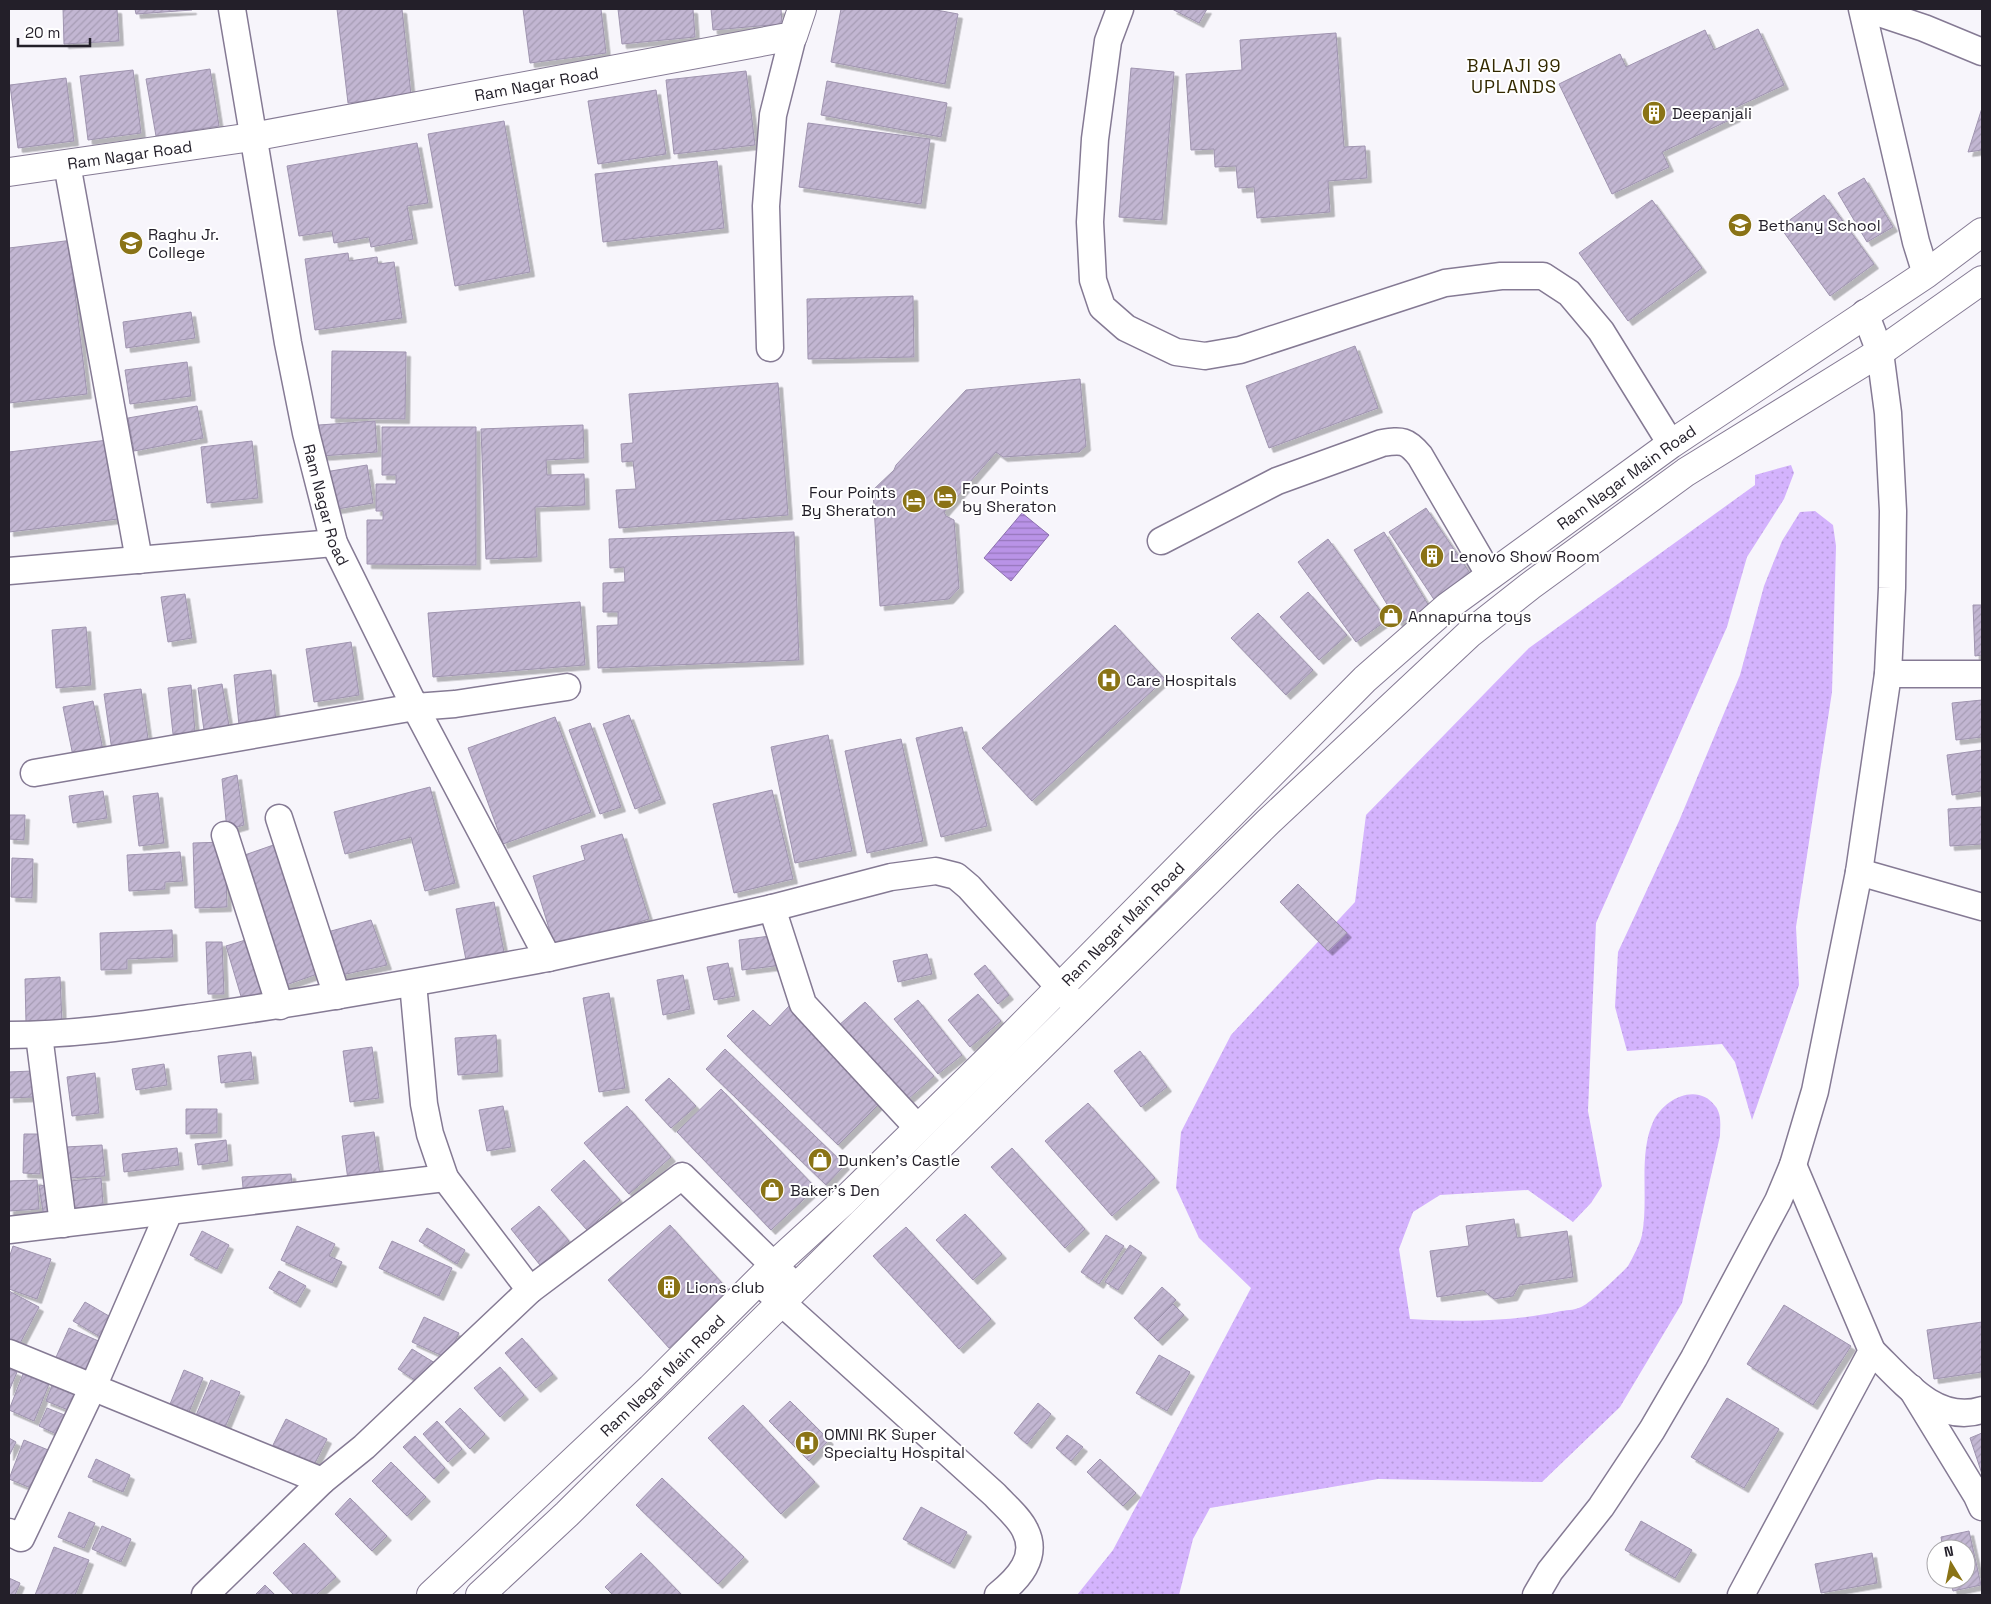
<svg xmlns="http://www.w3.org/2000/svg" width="1991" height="1604" font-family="'Space Grotesk',sans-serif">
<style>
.grass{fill:url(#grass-dots)}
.water{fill:url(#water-rules);stroke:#8c70ae}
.building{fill:url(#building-hatch);stroke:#9f94af;filter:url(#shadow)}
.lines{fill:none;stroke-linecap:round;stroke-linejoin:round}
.minor-casing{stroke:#857a94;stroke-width:29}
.tertiary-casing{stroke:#857a94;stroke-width:30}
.primary-casing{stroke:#857a94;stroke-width:30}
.minor{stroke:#fff;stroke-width:26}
.tertiary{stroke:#fff;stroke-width:28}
.primary{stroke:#fff;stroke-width:28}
.labels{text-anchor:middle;stroke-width:4;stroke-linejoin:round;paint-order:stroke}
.street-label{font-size:16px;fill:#231f29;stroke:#fff}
.poi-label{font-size:16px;fill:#231f29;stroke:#fff;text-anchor:start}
.neighbourhood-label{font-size:18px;letter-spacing:1px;fill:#332900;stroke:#fff}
</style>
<defs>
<pattern id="grass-dots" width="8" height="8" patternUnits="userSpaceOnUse" patternTransform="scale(1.25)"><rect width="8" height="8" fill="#d4b3fd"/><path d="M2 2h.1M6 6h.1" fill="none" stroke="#b69ad9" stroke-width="1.8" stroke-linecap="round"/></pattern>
<pattern id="water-rules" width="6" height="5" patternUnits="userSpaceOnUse" patternTransform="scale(1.25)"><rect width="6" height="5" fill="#b993e7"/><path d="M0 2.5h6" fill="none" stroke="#9677bb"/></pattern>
<pattern id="building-hatch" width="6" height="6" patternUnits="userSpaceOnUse" patternTransform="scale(1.25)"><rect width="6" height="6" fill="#c2b6d2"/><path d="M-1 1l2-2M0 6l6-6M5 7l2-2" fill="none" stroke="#a69cb4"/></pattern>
<filter id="shadow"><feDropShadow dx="4.5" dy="4.5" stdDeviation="0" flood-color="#0004"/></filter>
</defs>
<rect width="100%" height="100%" fill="#f7f5fb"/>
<g class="grass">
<path d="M 1791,465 L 1794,473 L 1784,499 L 1747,557 L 1727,627 L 1596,923 L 1588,1111 L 1602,1186 L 1591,1203 L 1573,1222 L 1528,1190 L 1440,1195 L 1413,1212 L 1399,1249 L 1410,1319 C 1461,1322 1512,1322 1561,1311 C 1568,1310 1577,1310 1583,1306 C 1590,1303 1624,1271 1628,1266 C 1633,1257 1640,1244 1642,1235 C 1649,1198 1638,1156 1653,1122 C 1663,1099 1698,1081 1716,1107 C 1722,1116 1720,1127 1720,1136 L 1682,1303 L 1620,1407 L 1542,1482 L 1378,1479 L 1210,1508 L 1193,1539 L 1179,1595 L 1077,1595 L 1113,1550 L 1251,1288 L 1199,1238 L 1176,1188 L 1181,1132 L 1231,1035 L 1355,902 L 1366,815 L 1529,648 L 1755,485 L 1755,475 Z"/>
<polygon points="1815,511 1833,525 1836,546 1832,692 1796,927 1799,985 1752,1120 1735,1062 1722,1044 1627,1051 1615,1007 1618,952 1679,821 1740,675 1764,586 1782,541 1800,512"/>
</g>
<polygon class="water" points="1022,513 1049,535 1011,581 984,558"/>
<g class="building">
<polygon points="63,9 117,9 119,41 64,44"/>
<polygon points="135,9 192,9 192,10 136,14"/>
<polygon points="337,9 402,9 411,95 348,103"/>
<polygon points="523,9 601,9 606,53 530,63"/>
<polygon points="618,9 693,9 695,37 622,44"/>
<polygon points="711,9 781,9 782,24 713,30"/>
<polygon points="841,9 931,9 958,14 945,84 831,62"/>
<polygon points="1172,9 1207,9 1199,23"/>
<polygon points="1758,29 1784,85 1732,109 1736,117 1662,152 1669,167 1612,194 1559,84 1620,54 1626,67 1705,30 1714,50"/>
<polygon points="1336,33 1344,147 1365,146 1367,178 1328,181 1330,212 1257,218 1254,187 1238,188 1236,166 1215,167 1214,149 1191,150 1186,74 1242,70 1240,40"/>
<polygon points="1131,68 1174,72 1162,220 1119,217"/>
<polygon points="210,69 219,126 156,136 146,79"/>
<polygon points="133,70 141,133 88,140 80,76"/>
<polygon points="746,71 755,145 674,154 666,80"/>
<polygon points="66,78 74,141 18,148 10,85"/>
<polygon points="827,81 947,103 941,137 821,115"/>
<polygon points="656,90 666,154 598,164 588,101"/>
<polygon points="1982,108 1982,150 1968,152"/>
<polygon points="504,121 530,272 455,286 428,134"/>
<polygon points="808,123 930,139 921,204 799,187"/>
<polygon points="417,143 428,203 407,206 413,239 371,247 369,237 334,243 332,231 299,236 287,166"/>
<polygon points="717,161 724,228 603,242 595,174"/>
<polygon points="1864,178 1893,227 1867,242 1838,193"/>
<polygon points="1824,195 1874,264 1830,296 1780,227"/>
<polygon points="1652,200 1702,268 1628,321 1579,253"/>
<polygon points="73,240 78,277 73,277 87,394 9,403 9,248"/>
<polygon points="348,253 349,261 377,257 378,264 394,262 402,318 315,330 305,259"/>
<polygon points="913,296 914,357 808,359 807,299"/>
<polygon points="191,312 195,338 126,348 123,322"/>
<polygon points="1355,346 1378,408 1269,448 1246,386"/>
<polygon points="332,351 406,352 405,419 331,418"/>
<polygon points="187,362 191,396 130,404 125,370"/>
<polygon points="1080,379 1086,446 1079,452 1003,457 996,452 944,512 946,516 954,520 959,588 949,599 880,606 873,490 894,470 896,465 966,390"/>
<polygon points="778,383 788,515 619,528 616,490 636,489 633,461 622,462 621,444 633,443 629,394"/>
<polygon points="197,406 203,438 134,451 128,418"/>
<polygon points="375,421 377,452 321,456 319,425"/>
<polygon points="583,425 584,458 546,460 547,475 584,474 585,505 535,507 537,557 486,559 481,429"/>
<polygon points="382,427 476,427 476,565 367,564 367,520 383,520 383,511 376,511 376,484 396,484 396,475 382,475"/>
<polygon points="108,440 118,519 9,532 9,452"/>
<polygon points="252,441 258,498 207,503 201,447"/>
<polygon points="367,465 373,503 331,510 325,472"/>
<polygon points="1426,508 1474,579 1437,604 1389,532"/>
<polygon points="794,532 799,660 598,668 597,626 618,625 618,612 603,612 603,583 625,582 624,567 610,568 609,539"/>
<polygon points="1384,532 1429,606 1399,624 1354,550"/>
<polygon points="1328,539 1387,620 1356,642 1298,562"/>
<polygon points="1308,592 1347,635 1319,660 1280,617"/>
<polygon points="185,594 192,638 168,642 161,597"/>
<polygon points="580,602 585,665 433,677 428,613"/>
<polygon points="1973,605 1982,605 1982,655 1975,656"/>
<polygon points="1258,613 1313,670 1286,695 1231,638"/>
<polygon points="1115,625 1165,679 1032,801 982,748"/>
<polygon points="86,627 91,685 56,688 52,630"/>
<polygon points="351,642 359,695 314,702 306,649"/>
<polygon points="271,670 276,722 239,725 234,675"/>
<polygon points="222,684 229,726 204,730 198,688"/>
<polygon points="191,685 195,732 173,734 168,688"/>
<polygon points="141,689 149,746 112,751 104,694"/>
<polygon points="1982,700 1982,737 1956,740 1952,703"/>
<polygon points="93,701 103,750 73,756 63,707"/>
<polygon points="629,715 661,799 635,809 603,724"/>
<polygon points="555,717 591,812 503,844 468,748"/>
<polygon points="590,723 621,807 600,814 569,730"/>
<polygon points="962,727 987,826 941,837 916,738"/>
<polygon points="828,735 852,851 795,863 771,747"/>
<polygon points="901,739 923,841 867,853 845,751"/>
<polygon points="1982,750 1982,791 1952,795 1947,755"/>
<polygon points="237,775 244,825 227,830 222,779"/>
<polygon points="430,787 455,883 425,891 411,837 345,854 334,812"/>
<polygon points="772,790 793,879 734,893 713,804"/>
<polygon points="103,791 107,818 73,823 69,796"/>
<polygon points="158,793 164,843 139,846 133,796"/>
<polygon points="1982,807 1982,844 1950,846 1948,809"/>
<polygon points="9,815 25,815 24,840 9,839"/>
<polygon points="622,834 649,919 555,948 533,876 585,860 581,846"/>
<polygon points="225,842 227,907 195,908 193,843"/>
<polygon points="282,842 326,971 283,986 239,857"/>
<polygon points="180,852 183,881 165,882 165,889 129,891 127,855"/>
<polygon points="12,858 33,859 32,898 11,897"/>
<polygon points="1298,884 1347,933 1328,951 1280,902"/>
<polygon points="494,902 504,952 466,960 456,909"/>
<polygon points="371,920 387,965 337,976 324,933"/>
<polygon points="172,930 173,957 127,959 127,969 101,970 100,933"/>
<polygon points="778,935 783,965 742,970 739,940"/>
<polygon points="252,938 270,995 243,1003 226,946"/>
<polygon points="206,942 222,942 224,994 208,994"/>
<polygon points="927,954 932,974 898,982 893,961"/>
<polygon points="728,963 735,996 714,1000 707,967"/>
<polygon points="985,965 1009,995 998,1004 974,974"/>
<polygon points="683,975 690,1009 663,1015 657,980"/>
<polygon points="60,977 62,1022 26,1023 25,979"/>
<polygon points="609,993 625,1088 599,1092 583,998"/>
<polygon points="978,994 1001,1021 970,1047 948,1020"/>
<polygon points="918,1000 962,1055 938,1074 894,1019"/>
<polygon points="865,1002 934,1076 907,1100 838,1026"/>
<polygon points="790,1005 885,1098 838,1145 727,1036 753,1010 770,1026"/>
<polygon points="496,1035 498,1072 458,1075 455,1038"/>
<polygon points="372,1047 379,1098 350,1102 343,1051"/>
<polygon points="725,1049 845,1165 826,1185 706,1069"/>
<polygon points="1140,1051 1167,1087 1141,1107 1114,1071"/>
<polygon points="251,1052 254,1079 221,1083 218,1056"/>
<polygon points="164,1064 167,1085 136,1090 132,1069"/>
<polygon points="32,1071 33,1097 9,1098 9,1072"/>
<polygon points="95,1073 99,1113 72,1116 67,1077"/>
<polygon points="669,1078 696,1106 671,1128 645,1100"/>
<polygon points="721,1089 816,1188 771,1230 677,1132"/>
<polygon points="1088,1103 1155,1178 1112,1216 1045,1141"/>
<polygon points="503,1106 511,1147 487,1151 479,1110"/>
<polygon points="627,1106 671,1157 629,1194 584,1143"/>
<polygon points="186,1109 217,1109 217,1133 186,1134"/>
<polygon points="374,1132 381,1182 349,1187 342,1136"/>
<polygon points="24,1134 41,1134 40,1174 23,1173"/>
<polygon points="226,1140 228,1161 198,1165 195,1144"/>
<polygon points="102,1145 105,1176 68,1178 66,1147"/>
<polygon points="177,1148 179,1165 124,1172 122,1154"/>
<polygon points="1012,1148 1085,1229 1065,1248 991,1167"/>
<polygon points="584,1160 620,1200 587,1230 551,1190"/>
<polygon points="291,1174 293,1194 244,1198 242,1177"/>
<polygon points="101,1178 104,1215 73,1217 70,1181"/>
<polygon points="37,1180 39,1209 9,1211 9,1181"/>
<polygon points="52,1184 57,1216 44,1218 39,1186"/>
<polygon points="539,1206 569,1241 540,1265 511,1229"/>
<polygon points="965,1214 1002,1254 973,1280 936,1240"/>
<polygon points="1514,1219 1517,1238 1567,1231 1573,1277 1519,1285 1513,1296 1494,1299 1483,1290 1437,1297 1430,1251 1469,1246 1466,1226"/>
<polygon points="670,1225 731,1293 669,1348 608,1280"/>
<polygon points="297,1226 335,1244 329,1256 342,1262 332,1283 281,1260"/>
<polygon points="906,1227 991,1319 959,1349 873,1256"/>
<polygon points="427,1228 465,1250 457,1264 419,1241"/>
<polygon points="202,1231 229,1245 217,1269 190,1255"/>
<polygon points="1106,1235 1124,1246 1099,1284 1081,1272"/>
<polygon points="392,1241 452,1268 439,1296 379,1268"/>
<polygon points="1130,1245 1142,1253 1118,1290 1105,1282"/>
<polygon points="13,1246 51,1259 37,1299 9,1289 9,1258"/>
<polygon points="279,1271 306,1286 296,1303 269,1288"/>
<polygon points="1162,1287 1176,1300 1147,1330 1134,1318"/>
<polygon points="9,1291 39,1307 16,1351 9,1347"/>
<polygon points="85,1302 114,1319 102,1338 73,1321"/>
<polygon points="1173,1304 1184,1315 1158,1341 1147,1330"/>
<polygon points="1784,1305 1851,1346 1813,1405 1747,1364"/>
<polygon points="424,1317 459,1333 447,1358 412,1342"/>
<polygon points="1982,1322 1982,1372 1934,1379 1927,1330"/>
<polygon points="69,1328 103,1343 88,1379 53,1364"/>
<polygon points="522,1338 553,1374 536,1388 505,1353"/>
<polygon points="412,1349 435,1363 421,1384 398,1369"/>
<polygon points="1159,1355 1190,1372 1167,1411 1136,1393"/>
<polygon points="500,1367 524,1395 500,1417 474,1388"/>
<polygon points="9,1369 17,1372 9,1391"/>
<polygon points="184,1370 203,1378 187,1417 168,1409"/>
<polygon points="23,1374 49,1384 34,1421 9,1410"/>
<polygon points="211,1380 240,1392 223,1432 194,1420"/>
<polygon points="53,1383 85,1396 78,1414 46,1401"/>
<polygon points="1727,1398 1779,1429 1744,1488 1691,1457"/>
<polygon points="790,1401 829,1440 809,1461 769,1421"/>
<polygon points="1038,1403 1051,1414 1027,1444 1014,1433"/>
<polygon points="743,1405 815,1482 781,1514 708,1438"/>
<polygon points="47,1408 72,1418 65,1438 39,1426"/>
<polygon points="460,1408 485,1434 470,1449 445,1422"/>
<polygon points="286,1419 327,1439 314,1465 273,1445"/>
<polygon points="437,1421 462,1449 448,1462 423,1434"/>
<polygon points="1982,1433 1982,1474 1970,1438"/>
<polygon points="1067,1435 1083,1447 1071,1461 1056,1448"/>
<polygon points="415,1436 445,1468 434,1479 403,1447"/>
<polygon points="9,1438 16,1442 9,1456"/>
<polygon points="24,1440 53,1452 38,1491 9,1479"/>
<polygon points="96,1459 130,1475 123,1492 88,1477"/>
<polygon points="1100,1459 1136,1493 1123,1506 1087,1472"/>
<polygon points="391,1462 426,1497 407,1516 372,1481"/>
<polygon points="662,1478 744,1557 718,1584 636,1505"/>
<polygon points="350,1498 387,1536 372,1551 335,1514"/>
<polygon points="921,1507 967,1532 950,1564 903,1539"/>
<polygon points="69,1512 95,1523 84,1548 58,1537"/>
<polygon points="1641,1521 1692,1550 1675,1578 1625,1550"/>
<polygon points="102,1526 131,1539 121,1562 92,1549"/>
<polygon points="1969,1531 1981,1585 1953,1591 1950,1579 1966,1579 1966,1549 1943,1549 1941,1537"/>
<polygon points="304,1543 336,1577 316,1595 294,1595 273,1573"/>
<polygon points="54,1547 89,1560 75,1595 35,1595"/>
<polygon points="641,1553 682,1595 613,1595 605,1587"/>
<polygon points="1872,1553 1877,1583 1821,1593 1815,1564"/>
<polygon points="9,1578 20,1583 15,1595 9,1595"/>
<polygon points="265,1585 275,1595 255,1595"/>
</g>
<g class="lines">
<g class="minor-casing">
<g id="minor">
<path id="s1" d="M 232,9 L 288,343 L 306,433 L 334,543 L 415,707 L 455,704 L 567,687"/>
<polyline points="1120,9 1108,41 1095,139 1090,222 1093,280 1102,307 1126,328 1176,352 1205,356 1240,350 1445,283 1501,276 1543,276 1569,293 1601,331 1671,444"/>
<polyline points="1862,9 1916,242 1926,274"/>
<polyline points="1867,9 1924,28 1982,52"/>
<polyline points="67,164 139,560"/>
<polyline points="770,348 766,206 773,115 793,36"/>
<path d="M 1161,541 L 1277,481 L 1382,443 C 1402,440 1407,440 1420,456 L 1490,576"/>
<polyline points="9,571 334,543"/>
<polyline points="1888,674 1982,674"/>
<polyline points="34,773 415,707 548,958 772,908 891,877 936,871 956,876 969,887 1079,1009"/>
<polyline points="279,818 337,996"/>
<polyline points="225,835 280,1006"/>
<polyline points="1859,872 1982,907"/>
<polyline points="772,908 803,1004 917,1127"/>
<path d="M 9,1035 C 75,1035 139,1025 204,1016 C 319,1000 433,979 548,958"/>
<polyline points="39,1035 63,1224"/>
<polyline points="445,1178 530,1290"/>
<polyline points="9,1230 445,1178 430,1134 424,1104 413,983"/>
<path d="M 759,1282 L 995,1495 C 1004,1505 1019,1517 1025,1530 C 1039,1557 1018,1579 998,1595"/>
<path d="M 1872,1351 C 1901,1379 1936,1425 1982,1410"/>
<polyline points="9,1353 322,1481 364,1447 530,1290 682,1176 796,1287"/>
<polyline points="1911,1388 1977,1496 1982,1507"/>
<polyline points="9,1532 21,1538 93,1387 169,1212"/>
<polyline points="205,1595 322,1481"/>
<polyline points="1536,1595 1550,1571 1601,1507 1652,1430 1694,1358 1778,1201 1793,1165 1815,1091 1859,872 1888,674 1892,588 1893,511 1888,413 1880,352 1865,313"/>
<polyline points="1741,1595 1872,1351 1793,1165"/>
</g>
</g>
<g class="tertiary-casing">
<g id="tertiary">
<path id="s2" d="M 9,172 L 252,137 L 793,36 L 802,9"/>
</g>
</g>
<g class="primary-casing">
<g id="primary">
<path id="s3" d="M 431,1595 L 651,1388 L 773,1266 L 842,1203 L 993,1055 L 1365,679 L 1447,607 L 1671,444 L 1926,274 L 1982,232"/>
<polyline points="480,1595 567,1514 1268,822 1469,634 1530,586 1686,472 1880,352 1982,280"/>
</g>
</g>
<use href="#minor" class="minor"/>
<use href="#tertiary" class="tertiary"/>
<use href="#primary" class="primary"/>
</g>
<defs>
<g id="building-disc" transform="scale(1.25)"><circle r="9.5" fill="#8a7316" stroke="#fff"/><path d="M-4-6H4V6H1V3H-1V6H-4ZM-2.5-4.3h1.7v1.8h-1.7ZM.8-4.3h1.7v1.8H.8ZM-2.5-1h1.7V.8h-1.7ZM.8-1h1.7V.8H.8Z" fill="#fff"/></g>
<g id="school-disc" transform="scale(1.25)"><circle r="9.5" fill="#8a7316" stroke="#fff"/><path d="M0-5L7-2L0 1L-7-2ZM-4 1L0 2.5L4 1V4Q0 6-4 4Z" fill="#fff"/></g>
<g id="university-disc" transform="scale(1.25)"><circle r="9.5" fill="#8a7316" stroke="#fff"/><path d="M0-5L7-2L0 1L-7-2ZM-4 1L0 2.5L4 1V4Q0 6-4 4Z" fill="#fff"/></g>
<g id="hotel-disc" transform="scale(1.25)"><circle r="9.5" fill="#8a7316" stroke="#fff"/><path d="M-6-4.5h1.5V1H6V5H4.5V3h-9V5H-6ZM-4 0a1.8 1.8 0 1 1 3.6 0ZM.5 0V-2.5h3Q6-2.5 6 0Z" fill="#fff"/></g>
<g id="shop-disc" transform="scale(1.25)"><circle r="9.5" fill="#8a7316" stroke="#fff"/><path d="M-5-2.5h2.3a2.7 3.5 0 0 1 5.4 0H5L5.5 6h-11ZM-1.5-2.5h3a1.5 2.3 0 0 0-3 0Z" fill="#fff"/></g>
<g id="hospital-disc" transform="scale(1.25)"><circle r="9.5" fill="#8a7316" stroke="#fff"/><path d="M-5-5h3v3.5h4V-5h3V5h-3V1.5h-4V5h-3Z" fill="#fff"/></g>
</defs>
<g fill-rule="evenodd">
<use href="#building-disc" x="1654" y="113"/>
<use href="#school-disc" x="1740" y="225"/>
<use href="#university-disc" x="131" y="243"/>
<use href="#hotel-disc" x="945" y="497"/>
<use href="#hotel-disc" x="914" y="501"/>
<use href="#building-disc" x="1432" y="556"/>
<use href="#shop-disc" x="1391" y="616"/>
<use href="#hospital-disc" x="1109" y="680"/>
<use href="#shop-disc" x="820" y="1160"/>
<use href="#shop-disc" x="772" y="1190"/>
<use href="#building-disc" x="669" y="1287"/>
<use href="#hospital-disc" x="807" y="1443"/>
</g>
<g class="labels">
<g class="street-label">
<text dy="6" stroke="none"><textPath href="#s2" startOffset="535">Ram Nagar Road</textPath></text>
<text dy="6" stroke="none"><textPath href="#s2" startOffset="122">Ram Nagar Road</textPath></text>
<text dy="6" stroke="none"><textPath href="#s3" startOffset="1639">Ram Nagar Main Road</textPath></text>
<text dy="6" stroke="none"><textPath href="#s1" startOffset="505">Ram Nagar Road</textPath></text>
<text dy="6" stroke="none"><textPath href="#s3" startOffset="964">Ram Nagar Main Road</textPath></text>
<text dy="6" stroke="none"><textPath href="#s3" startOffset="319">Ram Nagar Main Road</textPath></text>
</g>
<g class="poi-label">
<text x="1672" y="119">Deepanjali</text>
<text x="1758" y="231">Bethany School</text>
<text x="148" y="240">Raghu Jr.<tspan x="148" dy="18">College</tspan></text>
<text x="962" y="494">Four Points<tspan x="962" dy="18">by Sheraton</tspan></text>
<text x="896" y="498" text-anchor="end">Four Points<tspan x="896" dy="18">By Sheraton</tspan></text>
<text x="1450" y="562">Lenovo Show Room</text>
<text x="1408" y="622">Annapurna toys</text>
<text x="1126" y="686">Care Hospitals</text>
<text x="838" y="1166">Dunken's Castle</text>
<text x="790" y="1196">Baker's Den</text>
<text x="686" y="1293">Lions club</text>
<text x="824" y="1440">OMNI RK Super<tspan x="824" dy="18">Specialty Hospital</tspan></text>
</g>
<g class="neighbourhood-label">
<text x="1514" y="72">BALAJI 99<tspan x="1514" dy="21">UPLANDS</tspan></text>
</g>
</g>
<rect width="1991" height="1604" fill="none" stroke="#231f29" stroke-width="20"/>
<g transform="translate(1951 1564) rotate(350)"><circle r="24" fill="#ffffff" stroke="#a7a5a9"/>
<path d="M0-4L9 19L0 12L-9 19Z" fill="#8a7316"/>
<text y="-8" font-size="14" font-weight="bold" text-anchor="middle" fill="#231f29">N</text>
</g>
<path d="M18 38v8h72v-8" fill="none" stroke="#231f29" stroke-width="2.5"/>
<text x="25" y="38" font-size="15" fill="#231f29" stroke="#ffffff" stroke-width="4" paint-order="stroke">20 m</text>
</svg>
